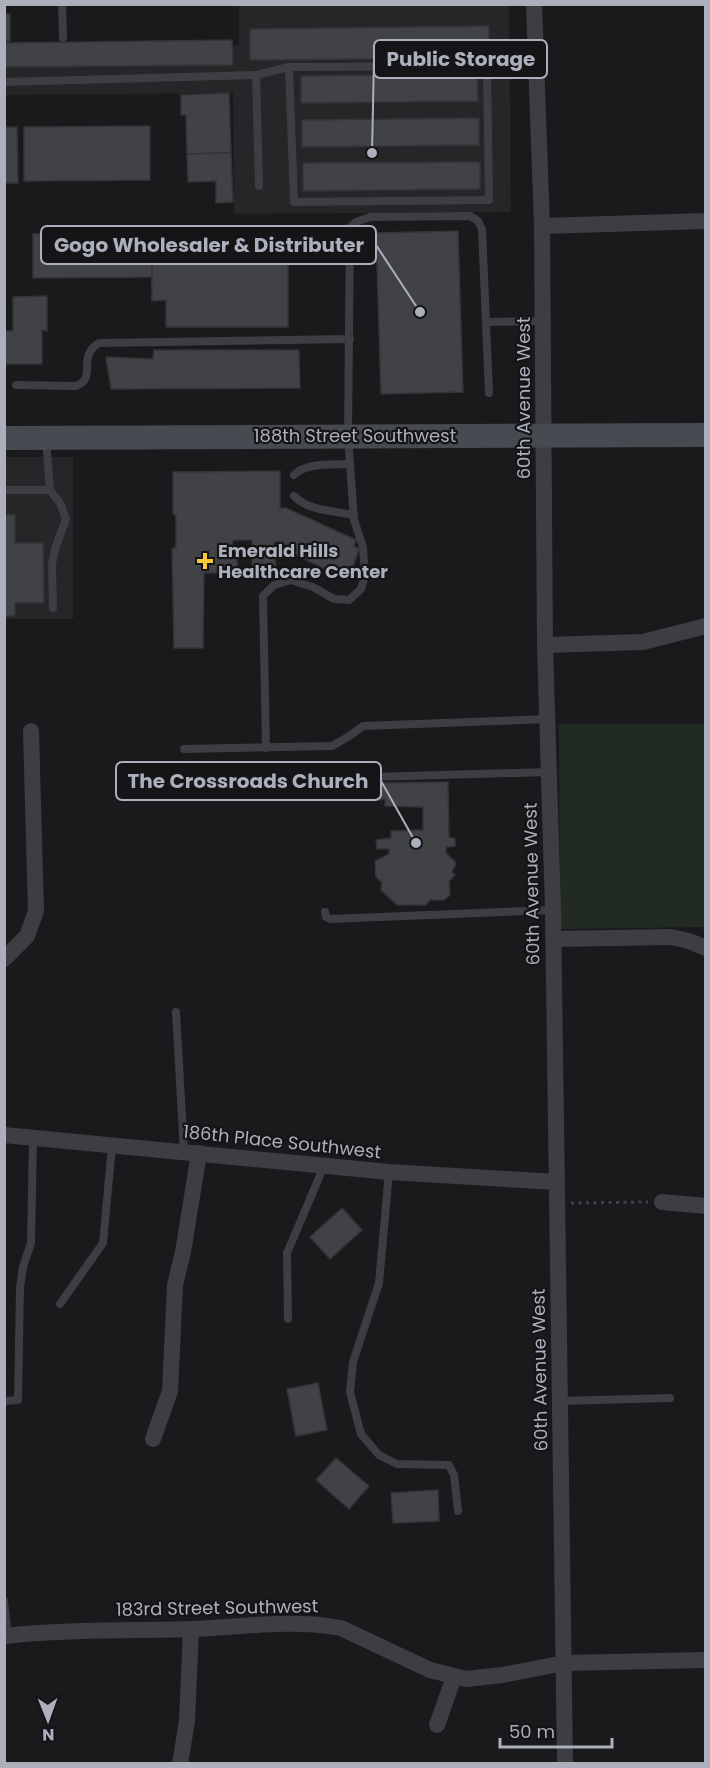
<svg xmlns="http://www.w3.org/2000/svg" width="710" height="1768" font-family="Poppins,sans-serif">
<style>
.built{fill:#262629}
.green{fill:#212b23}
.building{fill:#414246;stroke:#343438;stroke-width:1.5}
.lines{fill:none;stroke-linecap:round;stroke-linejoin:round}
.path{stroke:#404248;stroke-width:3;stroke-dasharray:3 4.5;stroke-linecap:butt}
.lane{stroke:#3d3d43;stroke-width:8}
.street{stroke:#3d3d43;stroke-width:16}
.secondary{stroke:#484a51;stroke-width:24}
.poi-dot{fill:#f8c836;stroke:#151517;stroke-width:2}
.labels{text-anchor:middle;stroke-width:4.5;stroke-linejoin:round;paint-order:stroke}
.street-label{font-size:18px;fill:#acafbc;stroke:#151517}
.poi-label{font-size:18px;font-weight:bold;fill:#acafbc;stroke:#151517;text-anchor:start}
.leader{fill:none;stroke:#acafbc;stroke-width:2}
.callout-dot{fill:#acafbc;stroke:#151517;stroke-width:2}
.callout{fill:#151517;stroke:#acafbc;stroke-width:2}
.callout-label{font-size:20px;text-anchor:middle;font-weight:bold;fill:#acafbc}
</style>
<rect width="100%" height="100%" fill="#1a1a1c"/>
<g class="built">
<polygon points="509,5 511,212 234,214 233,93 5,95 4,47 239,45 239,6"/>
<polygon points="4,457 73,457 73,619 5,619"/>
</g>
<polygon class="green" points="559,724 705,724 705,927 560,929"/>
<g class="building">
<rect x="4" y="14" width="6" height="27"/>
<polygon points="489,26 489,58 250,60 250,29"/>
<polygon points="232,40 233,65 4,67 4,43"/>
<polygon points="477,74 478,101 301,103 301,76"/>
<polygon points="229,93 231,153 187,154 186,115 181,115 181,95"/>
<polygon points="479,118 479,145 302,147 302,120"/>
<polygon points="150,126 150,180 24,181 24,127"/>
<polygon points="4,127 17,127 18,183 4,183"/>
<polygon points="231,153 233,202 216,203 216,181 188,182 187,154"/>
<polygon points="480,162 480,189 303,191 303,163"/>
<polygon points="458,231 463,392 381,394 376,233"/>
<polygon points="288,232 288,327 166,327 166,300 152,301 151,233"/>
<polygon points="151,233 152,277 33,278 33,234"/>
<polygon points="47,296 47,331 42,330 42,364 4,364 4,331 13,331 13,297"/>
<polygon points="154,350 299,350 300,388 111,389 106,357 153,359"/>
<polygon points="280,471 280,508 286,508 356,540 354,546 359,549 348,580 292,553 295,548 279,542 274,542 276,568 252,568 252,540 233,540 232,547 236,547 238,573 204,573 203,648 174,648 172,549 176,547 176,517 173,513 173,472"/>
<polygon points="4,515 15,515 15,543 43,543 44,603 15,603 15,616 4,616"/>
<polygon points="448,782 449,837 455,839 455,846 446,847 446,853 456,863 452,872 455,875 449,881 450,895 444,900 430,900 426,905 397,905 381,890 382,883 376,877 375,861 389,854 389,849 377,849 376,840 391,838 391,831 423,830 423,807 385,806 385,799 379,800 378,783"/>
<polygon points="342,1208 362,1230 330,1259 310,1237"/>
<polygon points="318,1383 327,1430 296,1436 287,1389"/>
<polygon points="336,1458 369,1486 349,1509 316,1480"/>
<polygon points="438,1490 439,1521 393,1523 391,1493"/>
</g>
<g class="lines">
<polyline class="path" points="571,1203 648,1202"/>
<g class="lane">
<polyline points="62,4 63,38"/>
<polyline points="256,75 259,186"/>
<polyline points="4,82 256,75 289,67 487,66 489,200 294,202 289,67"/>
<polyline points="487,322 543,321"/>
<path d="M 16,385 L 76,386 C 98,378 76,357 99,343 L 350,339"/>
<polyline points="46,438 50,490 60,503 66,519 55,549 52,564 53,608"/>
<path d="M 294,475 C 307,462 333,465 350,464"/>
<polyline points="4,490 50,490"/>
<path d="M 294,496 C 308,511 335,511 354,515"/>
<polyline points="266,748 263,596 274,585 291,580 313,587 334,599 349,600 361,589 365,576 363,547 354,520 348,436 350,227 356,222 370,217 470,216 478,221 482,229 489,393"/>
<polyline points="184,749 332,746 348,737 363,726 548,719"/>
<polyline points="366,784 371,777 549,772"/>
<polyline points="325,912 326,917 330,919 553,910"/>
<polyline points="176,1012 184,1152"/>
<polyline points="389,1172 379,1283 353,1362 350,1392 361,1434 379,1455 397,1464 449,1465 454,1475 458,1511"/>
<polyline points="60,1304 103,1243 112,1146"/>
<polyline points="288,1319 287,1253 324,1166"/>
<polyline points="4,1401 18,1400 20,1287 23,1267 31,1243 33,1138"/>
<polyline points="560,1401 670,1398"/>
<polyline points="4,1601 8,1636"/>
</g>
<g class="street">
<polyline points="534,4 542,226 545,645 553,910 565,1764"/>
<polyline points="542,226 706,221"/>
<polyline points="545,645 643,642 706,626"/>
<polyline points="554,939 671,937 689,941 706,948"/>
<polyline points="4,959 27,936 36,911 31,731"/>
<polyline points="4,1135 389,1172 556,1182"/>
<polyline points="662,1202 706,1206"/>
<polyline points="153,1439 170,1391 175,1285 183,1252 199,1153"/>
<path d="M 4,1636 C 67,1629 130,1631 193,1629 C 241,1627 293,1619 341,1628 L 430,1670 L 466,1679 L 502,1675 L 564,1663 L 706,1660"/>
<polyline points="437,1725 454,1677"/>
<polyline points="180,1764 187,1721 191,1629"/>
</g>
<polyline class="secondary" points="4,438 706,435"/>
</g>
<path class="poi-dot" d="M202 552h6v6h6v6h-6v6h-6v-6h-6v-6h6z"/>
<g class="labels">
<g class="street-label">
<text transform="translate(524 398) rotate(-90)" y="6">60th Avenue West</text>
<text x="355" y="442">188th Street Southwest</text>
<text transform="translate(532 884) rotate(-91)" y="6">60th Avenue West</text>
<text transform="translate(282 1142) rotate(6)" y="6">186th Place Southwest</text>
<text transform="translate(540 1370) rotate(-91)" y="6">60th Avenue West</text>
<text transform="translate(217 1608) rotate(-1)" y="6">183rd Street Southwest</text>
</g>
<g class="poi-label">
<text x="218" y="557">Emerald Hills<tspan x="218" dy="21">Healthcare Center</tspan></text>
</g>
</g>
<path class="leader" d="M372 153L374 59M420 312L376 245M416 843L381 781"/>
<g class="callout-dot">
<circle cx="372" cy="153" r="6"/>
<circle cx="420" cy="312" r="6"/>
<circle cx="416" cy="843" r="6"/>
</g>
<g class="callout">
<rect x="374" y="40" width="173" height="38" rx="6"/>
<rect x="41" y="226" width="335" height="38" rx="6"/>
<rect x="116" y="762" width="265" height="38" rx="6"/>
</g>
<g class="callout-label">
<text x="461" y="66">Public Storage</text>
<text x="209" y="252">Gogo Wholesaler &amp; Distributer</text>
<text x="248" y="788">The Crossroads Church</text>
</g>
<rect width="710" height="1768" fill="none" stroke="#acafbc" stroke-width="12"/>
<g transform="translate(48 1720) rotate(179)" stroke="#151517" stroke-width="4.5" paint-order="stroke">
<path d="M0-4.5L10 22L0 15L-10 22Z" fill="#acafbc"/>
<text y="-9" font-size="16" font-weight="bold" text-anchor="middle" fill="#acafbc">N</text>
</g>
<path d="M500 1738v9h112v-9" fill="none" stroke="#acafbc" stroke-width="3"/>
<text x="509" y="1738" font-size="18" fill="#acafbc" stroke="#151517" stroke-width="4.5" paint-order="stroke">50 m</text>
</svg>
